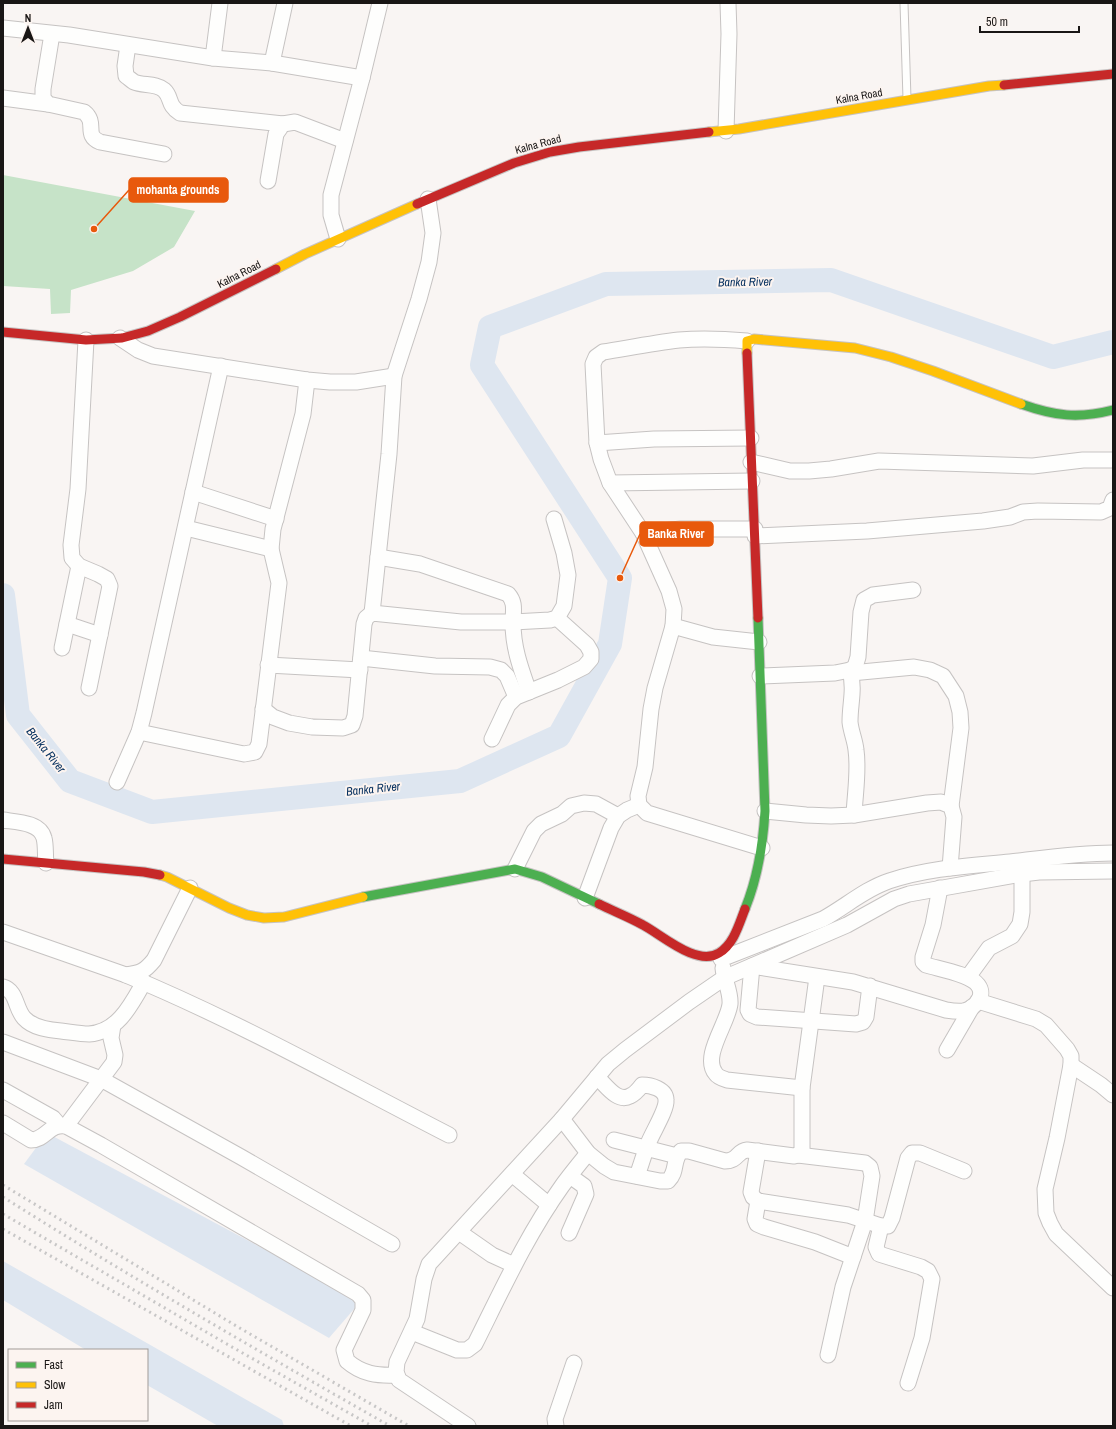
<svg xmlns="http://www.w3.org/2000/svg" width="1116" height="1429" font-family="'Archivo Narrow',sans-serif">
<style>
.green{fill:#c6e3c8}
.water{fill:#dee6f0}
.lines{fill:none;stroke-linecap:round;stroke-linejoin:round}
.river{stroke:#dee6f0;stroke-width:24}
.lane-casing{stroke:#c6c3c2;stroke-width:9}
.street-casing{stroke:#c6c3c2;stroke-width:17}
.fast-casing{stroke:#c6c3c2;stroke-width:11}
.slow-casing{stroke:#c6c3c2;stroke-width:11}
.jam-casing{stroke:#c6c3c2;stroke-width:11}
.lane{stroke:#fefefd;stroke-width:7}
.street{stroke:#fefefd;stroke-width:15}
.fast{stroke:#4caf50;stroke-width:9}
.slow{stroke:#ffc107;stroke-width:9}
.jam{stroke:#c62828;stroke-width:9}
.rail{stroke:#c8c7c7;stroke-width:3;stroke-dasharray:2 4;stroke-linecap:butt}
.labels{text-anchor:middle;stroke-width:4;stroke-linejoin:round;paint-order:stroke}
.street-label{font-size:11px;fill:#191615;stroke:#fcf4f0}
.water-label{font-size:12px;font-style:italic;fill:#032e5d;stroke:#fcf4f0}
.leader{fill:none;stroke:#e8590c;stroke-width:1.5}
.callout-dot{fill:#e8590c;stroke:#fcf4f0;stroke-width:1.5}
.callout{fill:#e8590c;stroke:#e8590c;stroke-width:1.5}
.callout-label{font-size:12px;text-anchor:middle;font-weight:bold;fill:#fff}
</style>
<rect width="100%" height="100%" fill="#f9f5f3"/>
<polygon class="green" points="3,175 195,211 174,247 133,271 71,290 70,313 51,314 50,289 3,286"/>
<g class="water">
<polygon points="47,1133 361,1301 329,1338 24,1164"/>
<polygon points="3,1261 282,1420 284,1426 218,1426 147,1385 147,1350 86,1350 3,1300"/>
</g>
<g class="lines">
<polyline class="river" points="3,595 18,715 70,781 152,812 460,781 559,736 610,644 620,578 482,365 490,327 606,284 831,280 1053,357 1113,342"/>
<g class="lane-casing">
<polyline id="lane" points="904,3 907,99"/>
</g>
<g class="street-casing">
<g id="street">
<polyline points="3,28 69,35 213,58 272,63 362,78"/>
<path d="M 52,34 L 43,89 L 43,98 L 48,104 L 84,112 C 98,123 83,135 100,142 L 164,154"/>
<path d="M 128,45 L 125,66 L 126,76 C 129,78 131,80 134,82 C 143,86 156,83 164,90 C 172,97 167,105 180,113 L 283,124"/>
<polyline points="213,58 220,3"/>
<polyline points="272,63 285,3"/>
<polyline points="3,98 48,104"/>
<polyline points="726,131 729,34 728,3"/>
<polyline points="268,181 276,134 283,124 295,122 345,141"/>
<polyline points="338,239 331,215 331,195 362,78 380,3"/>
<polyline points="120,338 138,350 153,356 307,380 330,382 356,382 394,376"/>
<polyline points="86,340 78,489 71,545 72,558 79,566 98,574 107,579 110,586 89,688"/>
<path d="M 747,341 C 724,339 702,338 679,340 C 654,343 628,348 603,352 L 596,357 L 593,364 L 597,443 L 601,459 L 610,483 L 643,533 L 669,591 L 674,609 L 673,626 L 655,688 L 651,709 L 645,767 L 638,796 L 639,805 L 647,813 L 762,848"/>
<polyline points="597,443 654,439 751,438"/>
<polyline points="751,462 790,471 809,471 831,469 879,461 1033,466 1083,460 1113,460"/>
<polyline points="610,483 752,481"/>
<polyline points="193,492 276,519"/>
<polyline points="186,528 271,549"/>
<polyline points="643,533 681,529 755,529"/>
<polyline points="755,536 867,531 983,521 1010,517 1023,512 1038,511 1101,512 1110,508 1113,500"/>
<path d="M 378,557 L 420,564 L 508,594 C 516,603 513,611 513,623 C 513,648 521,669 529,692"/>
<polyline points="372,613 389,454 394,376 419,299 429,262 433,233 428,199"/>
<polyline points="67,624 100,635"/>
<polyline points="673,626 713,637 759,642"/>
<polyline points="62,648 79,566"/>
<polyline points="361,658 435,666 490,667 501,670 507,676 516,697"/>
<polyline points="268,665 360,670"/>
<path d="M 850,670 C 855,691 850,702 850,722 C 851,732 855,740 856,750 C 859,771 855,793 854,815"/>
<polyline points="851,673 914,667 930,670 943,676 956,696 960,712 961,728 951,806"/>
<polyline points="760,676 835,673 850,670 855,667 858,657 861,612 864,600 873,595 913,590"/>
<polyline points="263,709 273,717 289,723 312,727 343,728 352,725 355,716 364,624 366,618 372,613 461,622 513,622 550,620 557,618 564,606 568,575 564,553 554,519"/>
<polyline points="139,732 244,754 255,752 259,744 279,583 271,549 273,529 303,414 307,380"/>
<polyline points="492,739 508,705 516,697 558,680 584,667 591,659 591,652 587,645 557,618"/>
<polyline points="117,782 139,732 144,713 221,366"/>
<polyline points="765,811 806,815 831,816 854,815 927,803 941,802 951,806 954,817 950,868"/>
<path d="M 3,820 C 16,822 40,822 44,838 C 46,845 45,855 46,863"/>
<polyline points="515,869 534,831 541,824 562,814 571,806 584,803 596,804 618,816"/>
<polyline points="585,898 611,828 618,816 627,810 639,805"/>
<path d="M 3,932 L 126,975 C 237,1021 342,1080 449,1135"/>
<path d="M 721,959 L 823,919 C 845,907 865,889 889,881 C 928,868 969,866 1010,862 C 1044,858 1078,853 1113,853"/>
<path d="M 723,968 C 724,980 731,992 730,1004 C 728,1023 701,1057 716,1074 C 718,1077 724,1079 727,1080 L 802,1088"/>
<path d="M 126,975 C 141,973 145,971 154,960 L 190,888"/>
<polyline points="968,977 989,948 1012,936 1020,924 1022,912 1022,874"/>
<path d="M 870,986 L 866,1017 L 863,1022 L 856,1024 L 757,1017 L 750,1014 L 748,1010 L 752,966 L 853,982 L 946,1010 C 952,1011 958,1012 964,1011 C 975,1008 986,996 978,985 C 970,974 939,969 926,965 L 923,962 L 923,957 L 933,925 L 940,888"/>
<path d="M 3,987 C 17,991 15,1008 24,1018 C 33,1028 49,1030 61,1031 C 70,1032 80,1034 89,1034 C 118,1032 131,1005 144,982"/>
<polyline points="978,1001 1036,1019 1046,1025 1067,1049 1071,1056 1071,1065 1057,1138 1045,1189 1046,1213 1050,1223 1056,1234 1113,1288"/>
<polyline points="3,1042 101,1079 241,1157 392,1244"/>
<polyline points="947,1050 972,1007"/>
<polyline points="1071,1065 1101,1085 1113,1095"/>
<path d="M 597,1077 C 606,1085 617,1103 630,1096 C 635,1094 639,1089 642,1085 C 651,1085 666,1089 666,1100 C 667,1110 652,1133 648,1144 C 644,1154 641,1165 637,1176"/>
<polyline points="3,1090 53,1118 59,1125"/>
<path d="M 562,1119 L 588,1153 L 604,1166 L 614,1172 L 660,1181 L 668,1181 C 678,1171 672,1161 681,1151 L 689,1151 L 725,1161 C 738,1161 737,1151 747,1150 L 794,1156 L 798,1155 L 802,1151 L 802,1088 L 817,977"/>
<path d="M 3,1123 L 31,1140 C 46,1140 49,1123 66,1126 L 101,1145 L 358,1294 L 363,1300 L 363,1310 L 344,1350 L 347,1361 C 362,1374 377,1376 397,1375"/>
<polyline points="66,1126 114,1062 115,1055 111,1038 113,1025"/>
<polyline points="614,1140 677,1156"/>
<polyline points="758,1151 751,1192 753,1197 758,1201 848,1215 881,1226 888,1226 892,1218 908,1158 912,1153 920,1153 964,1171"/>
<polyline points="798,1155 865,1163 870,1167 872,1176 865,1221 843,1287 828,1355"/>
<polyline points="512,1174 549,1205"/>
<polyline points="758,1201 755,1219 757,1224 764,1227 815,1242 853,1257"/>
<polyline points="881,1226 876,1247 879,1254 921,1267 928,1271 932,1279 922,1338 908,1383"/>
<polyline points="459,1232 492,1255 514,1265"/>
<polyline points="569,1233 586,1194 584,1186 570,1176"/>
<path d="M 412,1332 L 457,1350 L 467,1350 L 475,1344 C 502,1290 527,1235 562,1186 C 570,1175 579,1164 588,1153"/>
<polyline points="468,1426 399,1380 396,1372 397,1362 417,1319 424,1279 429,1264 562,1119 608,1064 625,1050 689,1002 724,978 847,925 894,899 909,894 1022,874 1039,872 1113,871"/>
<polyline points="556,1426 555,1419 574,1363"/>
</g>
</g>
<g class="fast-casing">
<g id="fast">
<path d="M 1021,404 C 1055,416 1078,419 1113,410"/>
<polyline points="363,897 515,869 542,877 599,904"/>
<path d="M 745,909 C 758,877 763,845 765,811 L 758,618"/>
</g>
</g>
<g class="slow-casing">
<g id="slow">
<polyline points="709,132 739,129 989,86 1004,85"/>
<polyline points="276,269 305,254 417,204"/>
<polyline points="747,353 747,341 754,339 855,348 891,357 933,371 1021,404"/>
<polyline points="160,875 167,877 229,908 247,915 264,918 284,917 363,897"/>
</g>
</g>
<g class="jam-casing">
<g id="jam">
<polyline points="1004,85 1113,74"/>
<polyline points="417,204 514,163 550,152 579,147 709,132"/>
<polyline points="3,332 86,340 122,338 148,331 180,317 276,269"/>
<polyline points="747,353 758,618"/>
<polyline points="3,859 144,872 160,875"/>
<path d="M 599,904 C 613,911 629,917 643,925 C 662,935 697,967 719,953 C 734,944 739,924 745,909"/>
</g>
</g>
<use href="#lane" class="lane"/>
<use href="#street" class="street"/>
<use href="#fast" class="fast"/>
<use href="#slow" class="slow"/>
<use href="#jam" class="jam"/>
<g class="rail">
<polyline points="3,1185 238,1327 409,1426"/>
<path d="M 3,1197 C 130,1277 260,1352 390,1426"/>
<polyline points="3,1214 232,1347 372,1426"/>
<polyline points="3,1229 351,1426"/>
</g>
</g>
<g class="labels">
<g class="street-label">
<text transform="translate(859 96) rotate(-10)" y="4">Kalna Road</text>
<text transform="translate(538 144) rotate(-15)" y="4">Kalna Road</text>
<text transform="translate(239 274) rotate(-27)" y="4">Kalna Road</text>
</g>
<g class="water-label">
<text transform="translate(745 282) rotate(-1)" y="4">Banka River</text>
<text transform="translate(46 750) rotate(51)" y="4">Banka River</text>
<text transform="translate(373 789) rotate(-6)" y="4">Banka River</text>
</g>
</g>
<path class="leader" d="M94 229L129 190M620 578L640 534"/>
<g class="callout-dot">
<circle cx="94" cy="229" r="4"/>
<circle cx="620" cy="578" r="4"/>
</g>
<g class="callout">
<rect x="129" y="178" width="99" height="24" rx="4"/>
<rect x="640" y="522" width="73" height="24" rx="4"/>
</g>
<g class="callout-label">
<text x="178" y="194">mohanta grounds</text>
<text x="676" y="538">Banka River</text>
</g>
<rect width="1116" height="1429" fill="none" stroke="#191615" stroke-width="8"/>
<rect x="8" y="1349" width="140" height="72" fill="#fcf4f0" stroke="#a19b98"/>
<rect x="16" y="1362" width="20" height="6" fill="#4caf50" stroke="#a19b98"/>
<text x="44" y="1369" font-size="12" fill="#191615">Fast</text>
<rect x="16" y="1382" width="20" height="6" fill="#ffc107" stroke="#a19b98"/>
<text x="44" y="1389" font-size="12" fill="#191615">Slow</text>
<rect x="16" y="1402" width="20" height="6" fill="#c62828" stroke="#a19b98"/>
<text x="44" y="1409" font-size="12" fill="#191615">Jam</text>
<g transform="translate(28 28)" stroke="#fcf4f0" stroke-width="3" paint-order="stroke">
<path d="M0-3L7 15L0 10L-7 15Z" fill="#191615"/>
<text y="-6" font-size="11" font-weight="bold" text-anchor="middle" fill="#191615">N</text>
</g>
<path d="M980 26v6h99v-6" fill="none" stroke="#191615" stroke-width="2"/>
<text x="986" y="26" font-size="12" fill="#191615" stroke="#fcf4f0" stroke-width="3" paint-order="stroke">50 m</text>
</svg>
